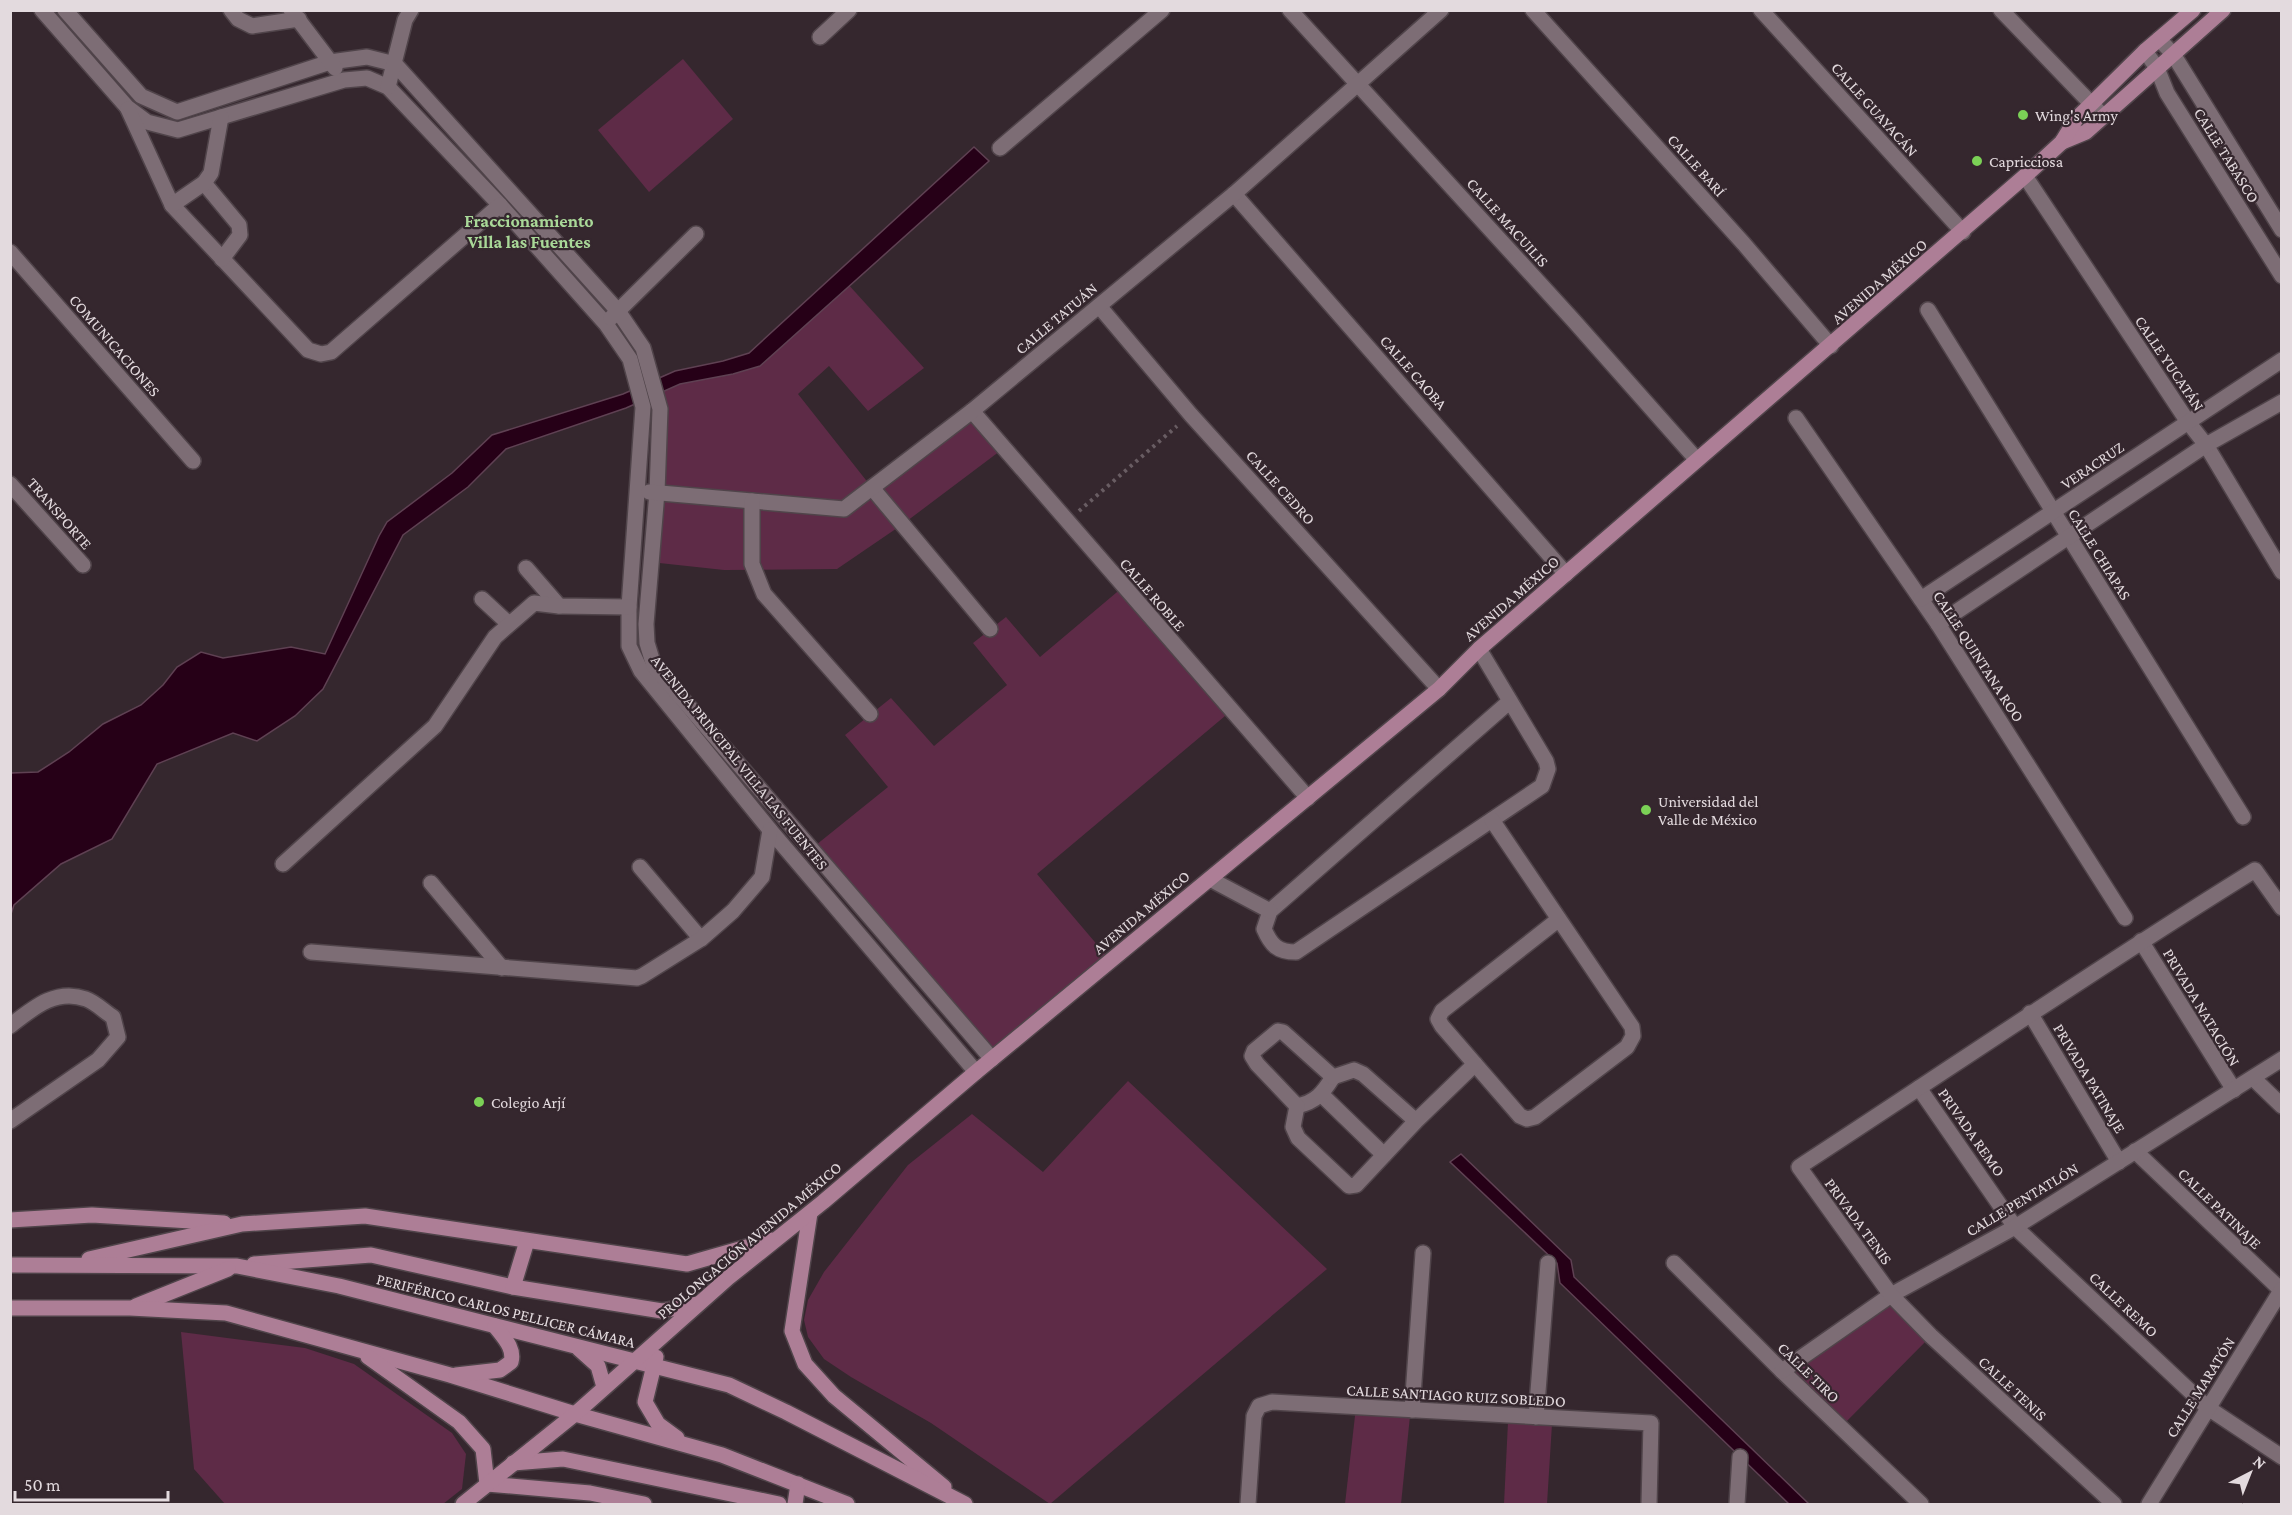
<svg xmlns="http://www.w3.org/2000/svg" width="2292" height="1515" font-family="'Crimson Pro',serif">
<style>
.green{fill:#5e2b47}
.water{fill:#260017;stroke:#5f4153;stroke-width:1.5}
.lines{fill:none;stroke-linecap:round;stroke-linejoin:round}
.minor-casing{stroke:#50444a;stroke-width:18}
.major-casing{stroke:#50444a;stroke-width:18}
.path{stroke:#695d63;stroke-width:4;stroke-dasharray:3 4.5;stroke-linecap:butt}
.minor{stroke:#7d6d75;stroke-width:15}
.major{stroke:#ad7e96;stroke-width:15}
.poi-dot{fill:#7bd156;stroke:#35272e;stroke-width:2}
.labels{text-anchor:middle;stroke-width:4.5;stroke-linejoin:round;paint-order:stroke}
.street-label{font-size:16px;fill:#e3dade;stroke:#35272e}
.poi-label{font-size:16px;fill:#e3dade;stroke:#35272e;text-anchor:start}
.neighbourhood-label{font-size:18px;font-weight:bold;fill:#a9d898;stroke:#35272e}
</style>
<rect width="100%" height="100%" fill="#35272e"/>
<g class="green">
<polygon points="683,59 733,119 649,192 598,130"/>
<polygon points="837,272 924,368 868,411 829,366 798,394 873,489 972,411 1004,448 903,524 837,569 724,570 650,562 657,492 652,380 675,371 723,361 749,353"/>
<polygon points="1123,587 1231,711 1037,874 1111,961 992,1059 811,849 888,787 845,735 891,698 934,746 1007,685 973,643 1006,617 1040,657"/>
<polygon points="1128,1081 1327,1269 1050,1504 931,1423 851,1377 824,1359 808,1337 804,1320 808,1300 824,1272 908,1165 972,1114 1043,1172"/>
<polygon points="1891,1295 1931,1336 1841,1427 1782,1371"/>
<polygon points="181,1332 305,1348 354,1364 452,1433 466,1454 462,1489 443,1504 225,1504 194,1469"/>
<polygon points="1356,1407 1410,1416 1401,1504 1345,1504"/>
<polygon points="1508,1422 1552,1424 1547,1504 1504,1504"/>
</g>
<g class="water">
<polygon points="974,147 989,161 760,366 733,374 680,384 626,408 506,449 468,487 403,535 323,689 295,716 257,741 233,733 157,764 112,839 61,864 14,905 11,914 11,773 38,772 69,752 103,724 141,705 163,685 177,667 201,652 223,658 291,647 325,654 379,536 387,522 452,473 492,435 623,394 675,371 723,361 749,353"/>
<polygon points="1461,1154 1571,1260 1574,1277 1809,1504 1789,1504 1560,1283 1557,1263 1450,1162"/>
</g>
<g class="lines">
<g class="minor-casing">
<g id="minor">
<polyline points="42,10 127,107 147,122 178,130 344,80 367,78 388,87 500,205 606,324 630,359 643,407 629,607 629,646 641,671 770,830 976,1072"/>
<polyline points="65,10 141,96 177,112 330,62 367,57 395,64 618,311 643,348 660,409 657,492 646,624 647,643 654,666 992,1059"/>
<polyline points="231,10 238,19 252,26 299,19"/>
<polyline points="291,10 335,68"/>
<polyline points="1290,10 1574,321 1697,460"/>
<polyline points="1533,10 1744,244 1831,346"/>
<polyline points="1761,10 1963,232"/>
<polyline points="2001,10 2103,116"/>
<polyline points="820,37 849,10"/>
<polyline points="2159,39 2173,54 2282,230"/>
<polyline points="2145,51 2157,68 2167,93 2282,276"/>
<polyline points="388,87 405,20 411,10"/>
<polyline points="128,109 172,205 308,350 321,354 331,352 500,205"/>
<polyline points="1000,148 1162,10"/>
<polyline points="2025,176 2188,422 2206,445 2282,572"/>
<polyline points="204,183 239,225 240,235 222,259"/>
<polyline points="1234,194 1566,574"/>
<polyline points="172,205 204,183 211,173 221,117"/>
<polyline points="10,252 193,461"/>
<polyline points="1099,306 1191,415 1439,689"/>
<polyline points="1928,310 2243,817"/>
<polyline points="611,318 696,234"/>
<polyline points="972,411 1308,798"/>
<polyline points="1796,418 1938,624 2125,918"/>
<polyline points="10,484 83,565"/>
<polyline points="873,489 990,629"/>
<polyline points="649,492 844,509 972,411 1234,194 1441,10"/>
<polyline points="752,501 752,564 764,594 870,714"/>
<polyline points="526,568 559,606"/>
<polyline points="482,599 509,624"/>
<polyline points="1921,599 2282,360"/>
<polyline points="1938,624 2206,445 2282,402"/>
<path d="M 1479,649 L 1546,761 L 1548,769 L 1542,786 L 1296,952 C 1277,952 1271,945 1264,929 L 1270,911 L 1509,702"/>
<polyline points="1492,820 1632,1027 1633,1036 1627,1047 1535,1117 1527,1119 1520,1116 1442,1026 1438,1019 1442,1011 1559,919"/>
<polyline points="283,864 435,726 495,637 534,603 559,606 629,607"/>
<polyline points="640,867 701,939"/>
<polyline points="1210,879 1270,911"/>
<polyline points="431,883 502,968"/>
<polyline points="2141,941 2234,1090"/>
<polyline points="311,952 637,978 642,976 701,939 733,911 762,877 770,830"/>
<polyline points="2030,1013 2119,1162"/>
<path d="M 10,1026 C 33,1008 56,988 86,999 C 95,1002 105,1012 113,1017 L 118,1037 L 98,1060 L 10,1121"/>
<polyline points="2253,1078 2282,1106"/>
<polyline points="1919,1088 2015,1227 2208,1408 2282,1457"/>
<polyline points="1322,1095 1384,1155"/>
<path d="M 1297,1106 C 1316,1102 1323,1093 1333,1077"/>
<polyline points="1416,1121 1363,1074 1354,1070 1333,1077 1283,1032 1278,1031 1254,1051 1252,1056 1257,1064 1297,1106 1293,1127 1298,1138 1349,1186 1356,1185 1416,1121 1475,1064"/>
<polyline points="2135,1151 2282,1291"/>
<polyline points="1674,1263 1782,1371 1921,1504"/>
<polyline points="1782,1371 1891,1295 2015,1227 2282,1059"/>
<polyline points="1412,1410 1423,1253"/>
<polyline points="1536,1417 1548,1263"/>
<polyline points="1248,1504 1254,1416 1259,1406 1272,1402 1651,1423 1649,1504"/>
<polyline points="1737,1504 1740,1457"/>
<path d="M 2114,1504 L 1931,1336 L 1891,1295 L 1799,1167 C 1951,1068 2101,965 2255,870 L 2282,908"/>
<polyline points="2149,1504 2282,1289"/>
</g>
</g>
<g class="major-casing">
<g id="major">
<polyline points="2062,142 2086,132 2223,10"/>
<polyline points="810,1213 792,1331 805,1364 834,1396 944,1487"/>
<polyline points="10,1220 92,1215 224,1223"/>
<polyline points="89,1259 242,1224 365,1216 687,1264 771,1240"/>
<polyline points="254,1264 371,1255 513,1287 662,1311 697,1304"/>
<polyline points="10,1265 237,1266 339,1286 729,1385 786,1412 965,1504"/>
<polyline points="513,1287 527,1241"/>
<polyline points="136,1306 228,1269"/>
<polyline points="10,1308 130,1308 226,1313 450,1375 575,1414 722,1455 847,1504"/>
<polyline points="579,1349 598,1366 604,1387"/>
<polyline points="368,1357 459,1422 483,1449 487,1484 590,1493 644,1504"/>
<polyline points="656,1357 645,1402 658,1424 677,1438"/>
<path d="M 456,1375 L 500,1370 L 511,1362 C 515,1348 503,1337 495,1326"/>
<polyline points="513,1463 563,1459 779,1504"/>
<polyline points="463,1504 575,1414 728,1278 823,1202 976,1072 1439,689 1479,649 2025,176 2062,142 2076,119 2145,51 2193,10"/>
<polyline points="795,1504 798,1484"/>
</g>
</g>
<polyline class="path" points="1079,511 1177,426"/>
<use href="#minor" class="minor"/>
<use href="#major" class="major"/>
</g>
<g class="poi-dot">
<circle cx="2023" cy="115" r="6"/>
<circle cx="1977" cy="161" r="6"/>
<circle cx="1646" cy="810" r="6"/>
<circle cx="479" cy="1102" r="6"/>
</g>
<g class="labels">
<g class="street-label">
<text transform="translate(1875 109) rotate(48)" y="6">CALLE GUAYACÁN</text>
<text transform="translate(2227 155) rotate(58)" y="6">CALLE TABASCO</text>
<text transform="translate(1697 165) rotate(48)" y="6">CALLE BARÍ</text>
<text transform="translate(1508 222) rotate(48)" y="6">CALLE MACUILIS</text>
<text transform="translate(1879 281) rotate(-41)" y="6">AVENIDA MÉXICO</text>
<text transform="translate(1056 318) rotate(-40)" y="6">CALLE TATUÁN</text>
<text transform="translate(115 345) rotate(49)" y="6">COMUNICACIONES</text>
<text transform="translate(2170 363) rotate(56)" y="6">CALLE YUCATÁN</text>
<text transform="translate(1414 372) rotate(49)" y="6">CALLE CAOBA</text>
<text transform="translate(2092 465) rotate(-34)" y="6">VERACRUZ</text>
<text transform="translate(1281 487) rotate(48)" y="6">CALLE CEDRO</text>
<text transform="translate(60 513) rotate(49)" y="6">TRANSPORTE</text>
<text transform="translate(2100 554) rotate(58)" y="6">CALLE CHIAPAS</text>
<text transform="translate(1153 594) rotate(49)" y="6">CALLE ROBLE</text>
<text transform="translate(1511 598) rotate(-41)" y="6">AVENIDA MÉXICO</text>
<text transform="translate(1979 656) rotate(57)" y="6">CALLE QUINTANA ROO</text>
<text transform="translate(740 762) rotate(51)" y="6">AVENIDA PRINCIPAL VILLA LAS FUENTES</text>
<text transform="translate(1141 912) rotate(-40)" y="6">AVENIDA MÉXICO</text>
<text transform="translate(2202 1007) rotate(59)" y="6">PRIVADA NATACIÓN</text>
<text transform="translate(2090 1078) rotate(59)" y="6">PRIVADA PATINAJE</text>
<text transform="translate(1972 1132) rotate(55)" y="6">PRIVADA REMO</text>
<text transform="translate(2022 1199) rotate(-31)" y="6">CALLE PENTATLÓN</text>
<text transform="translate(2220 1208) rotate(44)" y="6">CALLE PATINAJE</text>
<text transform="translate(1859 1221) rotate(54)" y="6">PRIVADA TENIS</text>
<text transform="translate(749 1240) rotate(-40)" y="6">PROLONGACIÓN AVENIDA MÉXICO</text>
<text transform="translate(2124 1304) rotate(43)" y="6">CALLE REMO</text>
<text transform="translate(506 1310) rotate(14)" y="6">PERIFÉRICO CARLOS PELLICER CÁMARA</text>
<text transform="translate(1809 1372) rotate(44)" y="6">CALLE TIRO</text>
<text transform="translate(2200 1387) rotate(-58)" y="6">CALLE MARATÓN</text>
<text transform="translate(2013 1388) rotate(43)" y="6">CALLE TENIS</text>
<text transform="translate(1456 1395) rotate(3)" y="6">CALLE SANTIAGO RUIZ SOBLEDO</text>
</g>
<g class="poi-label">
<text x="2035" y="121">Wing's Army</text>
<text x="1989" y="167">Capricciosa</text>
<text x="1658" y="807">Universidad del<tspan x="1658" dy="18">Valle de México</tspan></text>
<text x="491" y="1108">Colegio Arjí</text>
</g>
<g class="neighbourhood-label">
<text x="529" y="227">Fraccionamiento<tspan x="529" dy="21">Villa las Fuentes</tspan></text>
</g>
</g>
<rect width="2292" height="1515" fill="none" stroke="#e3dade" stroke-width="24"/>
<g transform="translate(2250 1473) rotate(42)" stroke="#35272e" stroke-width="4.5" paint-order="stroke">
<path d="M0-4.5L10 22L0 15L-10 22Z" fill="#e3dade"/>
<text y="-9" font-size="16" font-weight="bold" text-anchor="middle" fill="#e3dade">N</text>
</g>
<path d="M15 1491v9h153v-9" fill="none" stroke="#e3dade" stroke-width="3"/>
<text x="24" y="1491" font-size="18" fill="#e3dade" stroke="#35272e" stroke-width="4.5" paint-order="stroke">50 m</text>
</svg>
